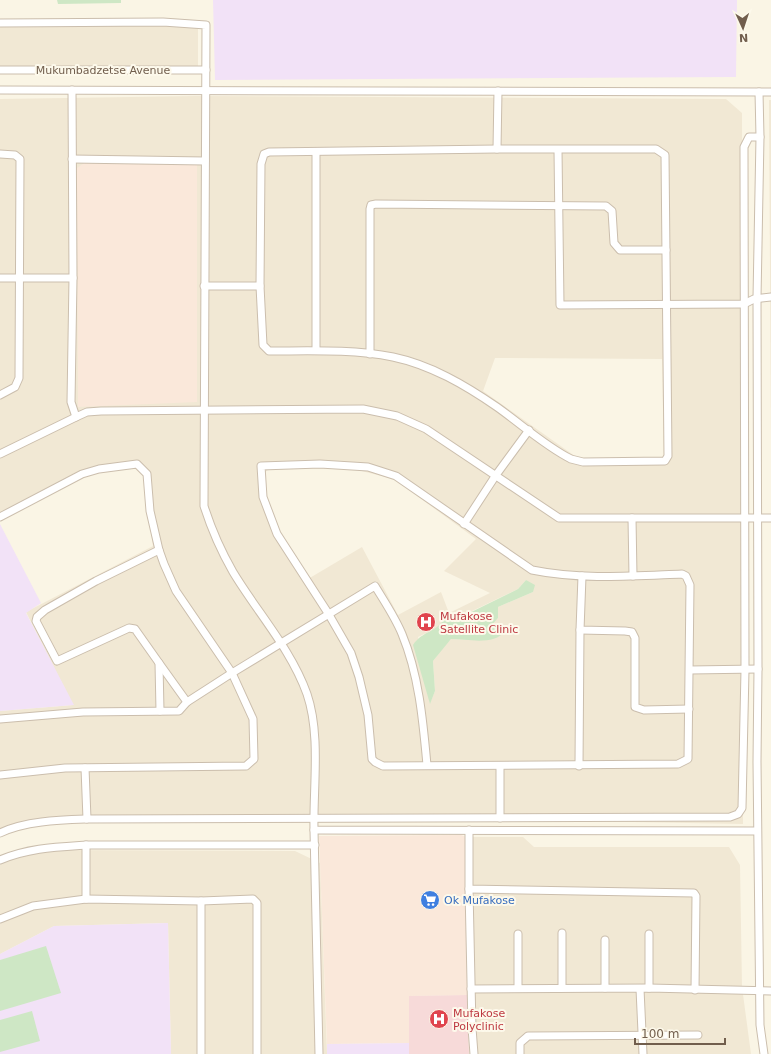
<svg xmlns="http://www.w3.org/2000/svg" width="771" height="1054" font-family="'DejaVu Sans',sans-serif">
<style>
.residential{fill:#f1e8d4;fill-rule:evenodd}
.commercial{fill:#fae8da}
.education{fill:#f2e2f7}
.medical{fill:#f7dad9}
.green{fill:#cee7c5}
.lines{fill:none;stroke-linecap:round;stroke-linejoin:round}
.minor-casing{stroke:#cbbead;stroke-width:9}
.minor{stroke:#fff;stroke-width:7}
.labels{text-anchor:middle;stroke-width:4;stroke-linejoin:round;paint-order:stroke}
.street-label{font-size:11px;fill:#715e4d;stroke:#fdf9eb}
.health-label{font-size:11px;fill:#be3a42;stroke:#fdf9eb;text-anchor:start}
.shop-label{font-size:11px;fill:#366cbe;stroke:#fdf9eb;text-anchor:start}
</style>
<rect width="100%" height="100%" fill="#faf5e5"/>
<g class="residential">
<polygon points="198,24 198,67 0,69 0,25"/>
<path d="M 196,96 L 726,99 L 742,113 L 743,824 L 311,816 L 36,820 L 0,833 L 0,711 L 73,705 L 26,612 L 153,546 L 142,467 L 92,471 L 0,521 L 0,99 ZM 495,358 L 662,359 L 664,459 L 579,459 L 483,391 ZM 273,466 L 349,468 L 394,479 L 476,539 L 444,571 L 490,593 L 449,613 L 441,592 L 398,615 L 362,547 L 308,579 L 266,511 L 264,473 ZM 526,580 L 533,592 L 498,607 L 498,618 L 492,625 L 490,640 L 451,639 L 446,644 L 433,661 L 435,691 L 430,703 L 418,637 L 518,589 Z"/>
<polygon points="769,100 771,100 771,443"/>
<polygon points="466,837 523,837 534,847 729,847 740,865 742,987 751,1054 469,1054"/>
<polygon points="45,850 295,851 320,863 327,1054 171,1054 168,923 54,926 0,954 0,862"/>
</g>
<g class="commercial">
<polygon points="84,163 197,163 197,402 78,407 77,168"/>
<polygon points="461,835 466,837 467,995 409,996 409,1043 327,1044 319,836"/>
</g>
<g class="education">
<polygon points="213,0 737,0 736,77 215,80"/>
<polygon points="0,524 41,603 26,613 74,705 0,711"/>
<polygon points="168,923 171,1054 0,1054 0,954 54,926"/>
<polygon points="409,1043 409,1054 327,1054 327,1044"/>
</g>
<polygon class="medical" points="467,995 469,1054 409,1054 409,996"/>
<g class="green">
<polygon points="57,0 121,0 121,3 58,4"/>
<path d="M 526,580 L 535,585 L 533,592 L 498,607 L 498,618 L 492,625 L 505,631 C 494,646 468,639 451,639 L 433,661 L 435,691 L 430,704 L 413,645 C 422,631 437,632 444,619 L 455,620 L 518,589 Z"/>
<polygon points="46,946 61,993 0,1011 0,960"/>
<polygon points="32,1011 40,1041 0,1052 0,1020"/>
</g>
<g class="lines">
<g class="minor-casing">
<g id="minor">
<path d="M 0,23 L 163,22 L 206,25 L 204,506 C 211,528 221,551 233,572 C 257,612 291,649 307,694 C 321,735 313,787 314,830 L 757,831"/>
<polyline points="0,70 206,70"/>
<polyline points="0,90 771,92"/>
<polyline points="72,90 73,278 71,402 76,417"/>
<polyline points="759,92 760,137 757,298 758,669 757,762 760,1025 764,1054"/>
<path d="M 497,149 L 656,149 L 665,155 L 668,456 L 665,461 L 583,462 L 571,459 C 545,446 521,424 497,407 C 465,385 431,365 393,357 C 352,349 310,351 269,351 L 263,345 L 260,286 L 261,164 L 264,154 L 269,152 Z"/>
<polyline points="497,149 498,91"/>
<polyline points="558,150 560,305 744,304 754,299 771,297"/>
<polyline points="0,154 15,155 20,159 19,378 15,387 0,395"/>
<polyline points="72,159 205,161"/>
<polyline points="0,278 73,278"/>
<polyline points="204,286 260,286"/>
<polyline points="316,350 316,152"/>
<polyline points="370,354 370,209 371,205 376,204 606,206 612,211 614,243 620,250 666,250"/>
<polyline points="0,454 76,417 87,412 101,411 363,409 397,416 426,429 559,518 771,518"/>
<path d="M 320,464 L 368,467 L 396,476 L 532,570 C 581,580 632,576 682,574 L 686,576 L 690,585 L 688,759 L 678,764 L 383,766 L 375,762 L 372,759 L 368,715 L 359,677 L 351,653 L 328,613 L 277,534 L 263,497 L 261,466 Z"/>
<polyline points="0,517 82,474 99,469 137,464 147,474 150,511 159,550 164,564 176,591 232,673 253,719 254,759 246,766 65,768 0,775"/>
<polyline points="632,518 633,576"/>
<polyline points="464,524 496,475 529,430"/>
<polyline points="159,550 96,581 45,610 37,617 36,621 57,661 129,628 135,629 159,663 160,711"/>
<polyline points="582,576 580,630 625,631 632,632 635,638 635,707 644,710 689,709"/>
<polyline points="159,663 187,702"/>
<polyline points="690,670 758,669"/>
<path d="M 0,719 L 83,712 L 179,711 L 187,702 L 232,673 L 375,586 C 384,601 395,617 402,634 C 419,675 423,721 427,765"/>
<polyline points="500,766 500,818"/>
<polyline points="579,766 580,630"/>
<polyline points="85,768 87,819"/>
<polyline points="314,830 319,1054"/>
<polyline points="469,830 469,889 694,893 696,896 695,990"/>
<path d="M 0,833 C 25,821 59,820 87,819 L 730,817 L 738,814 L 742,808 L 745,670 L 744,153 L 744,147 L 749,137 L 760,137"/>
<polyline points="86,845 86,899"/>
<path d="M 0,860 C 28,848 56,847 86,845 L 315,845"/>
<polyline points="469,889 472,1028 474,1054"/>
<polyline points="201,901 201,1054"/>
<polyline points="0,919 33,906 86,899 201,901 253,899 257,903 257,1054"/>
<polyline points="649,934 649,988"/>
<polyline points="518,988 518,934"/>
<polyline points="562,988 562,933"/>
<polyline points="605,988 605,940"/>
<polyline points="471,989 649,988 771,991"/>
<polyline points="640,989 643,1054"/>
<polyline points="520,1054 520,1043 528,1036 698,1035"/>
</g>
</g>
<use href="#minor" class="minor"/>
</g>
<defs>
<g id="hospital-disc" transform="scale(1)"><circle r="9.5" fill="#e0444e" stroke="#fdf9eb"/><path d="M-5-5h3v3.5h4V-5h3V5h-3V1.5h-4V5h-3Z" fill="#fff"/></g>
<g id="supermarket-disc" transform="scale(1)"><circle r="9.5" fill="#3f7fe0" stroke="#fdf9eb"/><path d="M-6-5.5h2.5l.6 2H6L4.5 2H-2.5L-4.4-4H-6ZM-1.5 3.2a1.3 1.3 0 1 0 .1 0ZM3 3.2a1.3 1.3 0 1 0 .1 0Z" fill="#fff"/></g>
</defs>
<g fill-rule="evenodd">
<use href="#hospital-disc" x="426" y="622"/>
<use href="#supermarket-disc" x="430" y="900"/>
<use href="#hospital-disc" x="439" y="1019"/>
</g>
<g class="labels">
<g class="street-label">
<text x="103" y="74">Mukumbadzetse Avenue</text>
</g>
<g class="health-label">
<text x="440" y="620">Mufakose<tspan x="440" dy="13">Satellite Clinic</tspan></text>
<text x="453" y="1017">Mufakose<tspan x="453" dy="13">Polyclinic</tspan></text>
</g>
<g class="shop-label">
<text x="444" y="904">Ok Mufakose</text>
</g>
</g>
<g transform="translate(743 28) rotate(177)" stroke="#fdf9eb" stroke-width="3" paint-order="stroke">
<path d="M0-3L7 15L0 10L-7 15Z" fill="#715e4d"/>
<text y="-6" font-size="11" font-weight="bold" text-anchor="middle" fill="#715e4d">N</text>
</g>
<path d="M635 1038v6h90v-6" fill="none" stroke="#715e4d" stroke-width="2"/>
<text x="641" y="1038" font-size="12" fill="#715e4d" stroke="#fdf9eb" stroke-width="3" paint-order="stroke">100 m</text>
</svg>
